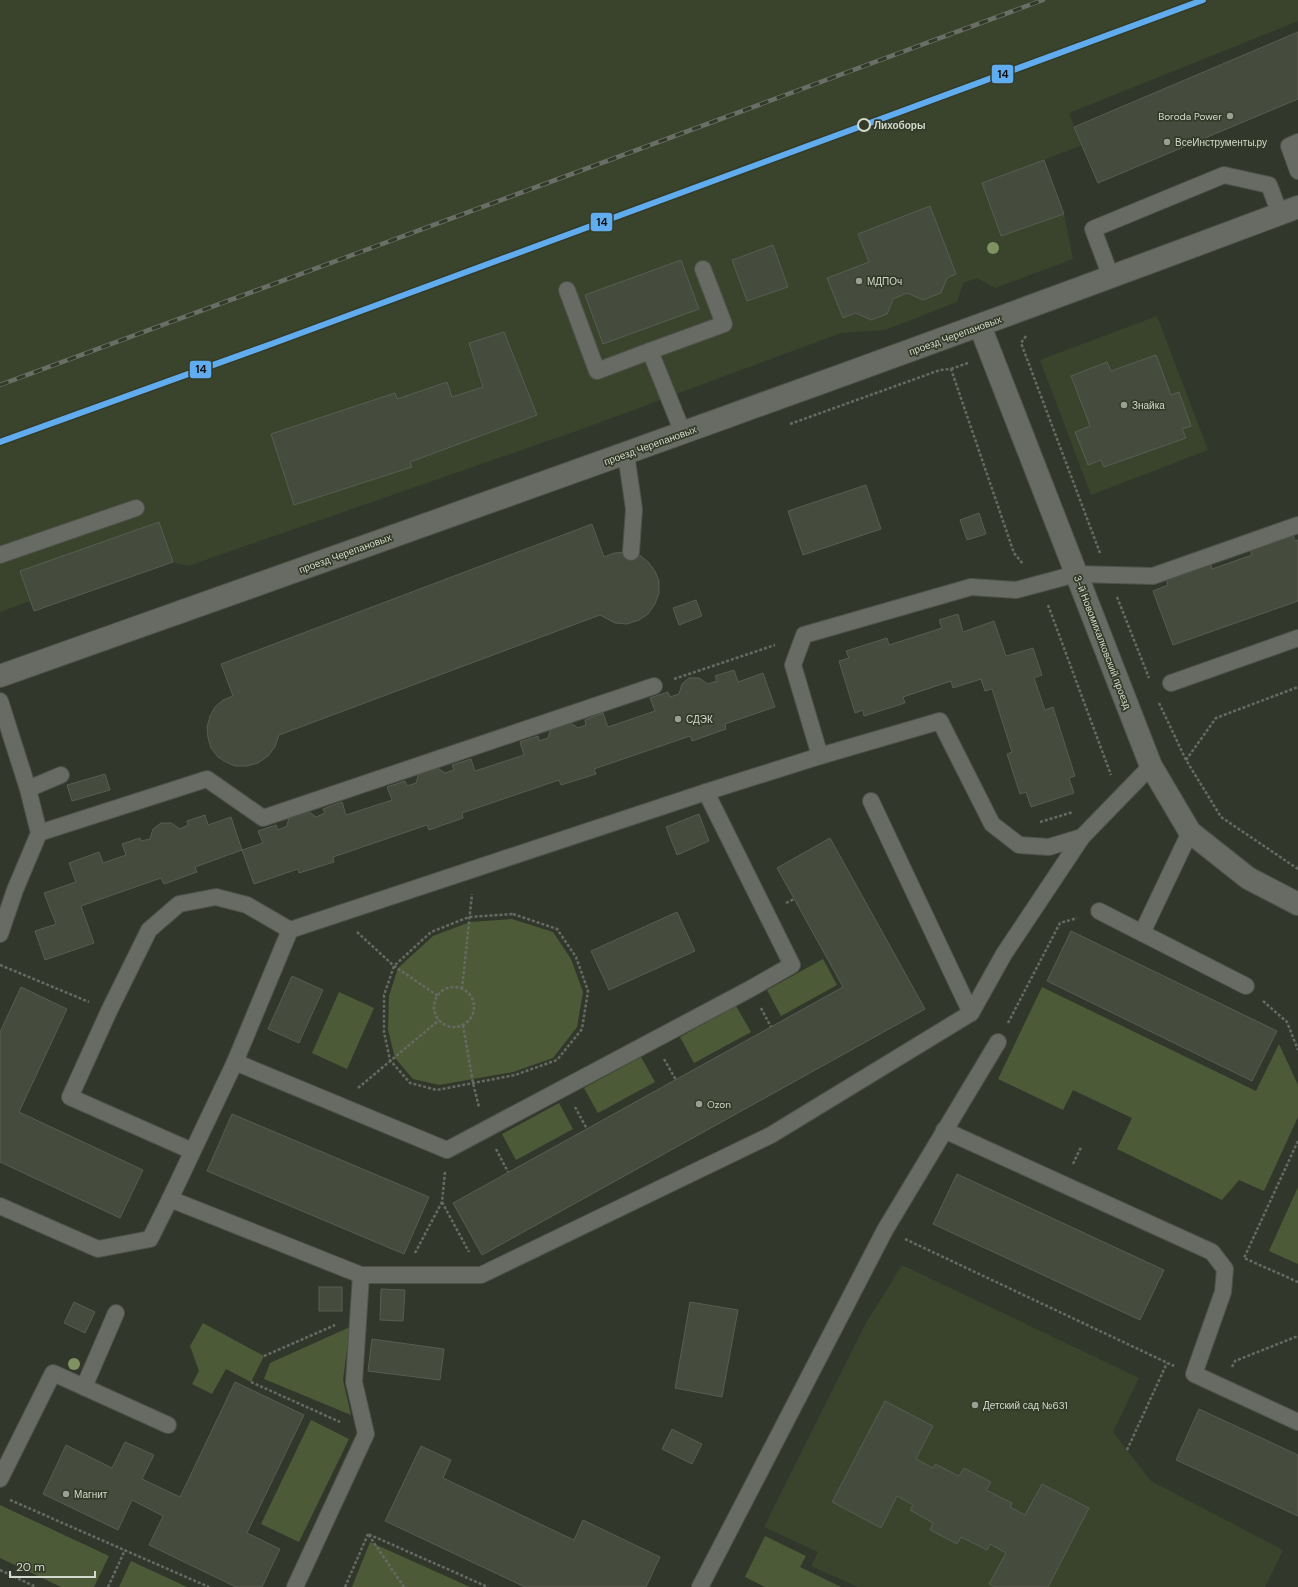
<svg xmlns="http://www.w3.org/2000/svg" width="1298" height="1587" font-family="'DM Sans',sans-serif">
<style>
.built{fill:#3a442c}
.green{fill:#4c5a37}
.building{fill:#464c3d;stroke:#585c52}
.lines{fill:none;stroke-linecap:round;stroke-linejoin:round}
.service-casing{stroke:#4f524a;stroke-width:18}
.minor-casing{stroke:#4f524a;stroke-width:24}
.path{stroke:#676a62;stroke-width:2.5;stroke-dasharray:3 2;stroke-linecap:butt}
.service{stroke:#686b63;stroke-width:16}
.minor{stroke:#686b63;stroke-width:22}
.rail-casing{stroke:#6a6e67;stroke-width:4.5}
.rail{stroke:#333b28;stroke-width:3;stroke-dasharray:9;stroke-linecap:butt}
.rail-1-casing{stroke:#333b28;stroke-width:9}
.rail-1{stroke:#60acee;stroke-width:6}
.tree{fill:#7e9262}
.poi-dot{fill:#9ba095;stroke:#333b28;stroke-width:1.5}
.stop-dot{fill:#333b28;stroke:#d4d9cd;stroke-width:2}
.labels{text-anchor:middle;stroke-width:3.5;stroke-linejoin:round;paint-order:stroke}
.poi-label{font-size:10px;fill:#d4d9cd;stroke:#333b28;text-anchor:start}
.stop-label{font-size:10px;font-weight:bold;fill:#d4d9cd;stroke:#333b28;text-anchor:start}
.street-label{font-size:10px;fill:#d4d9cd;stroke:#333b28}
.line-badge{stroke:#333b28;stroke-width:1.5}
.pale-badge-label{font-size:11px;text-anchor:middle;font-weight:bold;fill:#111}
</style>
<rect width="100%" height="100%" fill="#32372c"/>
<g class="built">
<polygon points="0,0 1298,0 1298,21 1069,113 1082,145 1044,160 1064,214 1073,259 995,288 977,278 963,283 957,302 885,330 841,333 582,429 188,566 173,562 30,601 0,612"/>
<polygon points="1157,316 1208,450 1091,495 1040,360"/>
<polygon points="902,1265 1139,1378 1113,1432 1151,1481 1283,1550 1265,1587 858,1587 811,1566 818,1552 764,1527 866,1323"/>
</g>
<g class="green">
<polygon points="512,919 553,932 571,959 583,992 577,1027 553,1058 513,1072 439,1085 413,1079 395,1058 388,1030 389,996 398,968 433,936 470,922"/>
<polygon points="823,959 837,985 781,1016 767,990"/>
<polygon points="1042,987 1256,1091 1279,1044 1298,1085 1298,1117 1264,1191 1239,1180 1222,1200 1117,1149 1132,1118 1073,1090 1063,1110 998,1079"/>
<polygon points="339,992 374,1008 347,1069 312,1053"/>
<polygon points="736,1006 751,1032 694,1063 680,1037"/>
<polygon points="641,1057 655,1082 598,1113 584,1088"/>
<polygon points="559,1103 573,1129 516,1160 502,1134"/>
<polygon points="1298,1187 1298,1264 1269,1251"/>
<polygon points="203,1323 264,1356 251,1382 226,1369 212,1394 192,1384 199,1371 190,1346"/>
<polygon points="350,1327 343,1380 351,1415 264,1379 270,1363"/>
<polygon points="311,1420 349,1439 299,1542 261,1524"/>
<polygon points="0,1505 109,1556 94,1587 61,1587 0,1558"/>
<polygon points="765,1536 806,1556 800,1567 841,1587 765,1587 745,1577"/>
<polygon points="370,1542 470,1587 352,1587"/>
<polygon points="131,1561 187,1587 119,1587"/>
</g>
<g class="building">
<polygon points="1298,32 1298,99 1098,183 1074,127"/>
<polygon points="1044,160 1064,214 1001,236 982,183"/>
<polygon points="930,206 956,274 947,278 941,293 923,300 907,293 893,299 887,314 871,320 856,313 843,318 827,278 869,262 858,234"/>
<polygon points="773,245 788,287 747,301 732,260"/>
<polygon points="681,260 699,309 603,344 585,295"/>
<polygon points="504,332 537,415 410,462 412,467 294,505 271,434 395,393 397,399 447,382 452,397 483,387 469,343"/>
<polygon points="1156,355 1171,395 1179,392 1191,426 1182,429 1186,438 1104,467 1101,460 1088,465 1075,432 1090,426 1071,376 1107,362 1111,371"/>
<polygon points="866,485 881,529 803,555 788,511"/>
<polygon points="979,513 986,534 967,540 960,520"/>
<polygon points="159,522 173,562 34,611 20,571"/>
<polygon points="592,524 604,557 614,553 631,552 641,556 649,563 655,571 659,581 659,593 655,604 648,614 639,620 627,624 615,623 600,615 279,735 275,747 268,756 258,763 247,766 235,766 226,762 218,757 211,748 208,738 207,727 210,716 215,707 223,700 233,696 221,664"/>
<polygon points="1292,532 1295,541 1298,540 1298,601 1173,645 1153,591 1168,585 1166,578 1210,562 1212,569 1252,555 1248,547"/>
<polygon points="696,600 702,616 679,625 673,608"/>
<polygon points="958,614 963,632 994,621 1006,656 1033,648 1042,675 1034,678 1045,710 1053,707 1075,776 1069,778 1074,793 1031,807 1026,792 1020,794 1007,754 1012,752 992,689 985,691 981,679 953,688 951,681 903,697 905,703 864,716 863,710 855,713 839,661 849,658 846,651 887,638 889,645 942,628 939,620"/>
<polygon points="734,670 738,682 763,673 775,707 725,724 726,729 692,741 690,736 594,769 596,774 561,785 559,780 462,813 463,818 429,830 427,825 333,857 334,862 299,873 298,869 254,884 242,850 263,843 258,831 276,825 278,830 287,826 289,817 307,810 316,817 325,813 323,809 342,802 346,815 392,800 387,787 405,781 407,786 416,783 419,773 436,767 445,773 454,770 452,765 471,759 475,771 524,755 520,742 538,736 539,741 548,738 551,728 569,722 578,728 586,725 585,720 603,713 608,727 655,711 650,698 668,692 670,697 679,694 682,684 689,678 699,678 708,684 717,681 715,676"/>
<polygon points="105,774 110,790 72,801 67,785"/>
<polygon points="699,814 709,841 677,855 666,827"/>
<polygon points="205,815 208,825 231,817 242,850 195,867 197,872 164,884 161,878 81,906 94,943 45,960 35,931 56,924 44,893 76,882 69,863 99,852 103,863 126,855 122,844 140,838 141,841 150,839 153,829 161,823 171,823 180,829 188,825 187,821"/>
<polygon points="830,838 925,1009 482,1255 453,1203 843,987 777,868"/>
<polygon points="677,912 695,951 609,990 591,951"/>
<polygon points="1071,931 1277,1031 1252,1081 1047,981"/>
<polygon points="292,976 323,990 299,1043 268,1029"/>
<polygon points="21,987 67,1009 19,1112 143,1170 120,1218 0,1162 0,1032"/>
<polygon points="232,1114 429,1197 404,1254 207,1171"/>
<polygon points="957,1174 1164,1270 1140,1320 933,1224"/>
<rect x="319" y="1287" width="23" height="24"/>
<polygon points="381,1289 405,1290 403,1321 380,1320"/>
<polygon points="74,1302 95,1312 85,1333 64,1323"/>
<polygon points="690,1302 738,1310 722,1397 675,1388"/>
<polygon points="372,1339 444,1349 440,1380 368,1371"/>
<polygon points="235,1382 304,1415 247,1533 280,1549 262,1587 236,1587 149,1545 163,1516 132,1500 118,1530 43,1494 66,1445 112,1468 125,1442 154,1455 142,1479 180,1497"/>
<polygon points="885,1401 933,1426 916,1459 933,1468 935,1464 959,1476 964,1468 991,1482 986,1490 1012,1503 1010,1507 1025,1515 1042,1484 1089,1508 1048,1587 995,1587 989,1584 1006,1553 990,1544 987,1550 961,1537 957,1544 930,1530 933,1523 910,1510 913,1505 897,1496 881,1528 832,1502"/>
<polygon points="1199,1409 1298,1455 1298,1516 1176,1460"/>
<polygon points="672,1429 702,1444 692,1464 662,1449"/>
<polygon points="421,1446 451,1460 443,1478 574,1540 583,1520 660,1557 646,1587 525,1587 385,1521"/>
</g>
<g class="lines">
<g class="service-casing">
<g id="service">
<polyline points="1298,142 1289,146 1298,171"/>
<polyline points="1111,277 1093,229 1224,175 1269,185 1280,214"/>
<polyline points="567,290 597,371 650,351"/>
<polyline points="683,433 650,351 724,324 703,269"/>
<polyline points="626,454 634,509 631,552"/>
<polyline points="0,555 136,508"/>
<polyline points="1171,683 1298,638"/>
<polyline points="0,701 28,789 39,833 15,890 0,934"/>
<polyline points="28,789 61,775"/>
<polyline points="871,801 971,1013"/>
<polyline points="39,833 207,779 263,818 654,686"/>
<polyline points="1082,837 1049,847 1019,845 992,824 940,721 820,756 793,665 804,635 971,587 1016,590 1076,574 1153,576 1298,525"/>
<polyline points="1099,911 1246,986"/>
<polyline points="290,930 706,792 820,756"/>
<polyline points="1142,933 1190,832"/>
<polyline points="944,1130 1212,1252 1225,1269 1223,1292 1194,1374 1298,1422"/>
<polyline points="192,1151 70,1097 109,1011 149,930 179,904 216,897 247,905 290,930 235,1062"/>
<polyline points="170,1199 235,1062 447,1150 750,989 792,965 706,792"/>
<polyline points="0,1206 98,1249 150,1239 170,1199 361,1275 481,1275 771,1135 971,1013 1004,954 1082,837 1151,766"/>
<polyline points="84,1387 168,1425"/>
<polyline points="0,1479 53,1373 84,1387 116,1313"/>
<polyline points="295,1587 366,1434 354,1382 361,1275"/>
<polyline points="700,1587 885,1230 998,1042"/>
</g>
</g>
<g class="minor-casing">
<g id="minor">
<polyline points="980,326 1151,766 1190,832 1248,878 1298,904"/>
<path d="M 0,676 C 433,522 867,369 1298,207"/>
</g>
</g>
<g class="path">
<polyline points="1026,336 1021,343 1100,553"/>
<polyline points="951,369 968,363"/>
<polyline points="790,424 940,370 951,369 1014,553 1023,564"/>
<polyline points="1117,597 1149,678"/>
<polyline points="1048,605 1111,775"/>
<polyline points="674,679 775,645"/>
<polyline points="1159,703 1186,760 1221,817 1298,869"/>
<polyline points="1186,760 1216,718 1298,687"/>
<polyline points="1040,822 1073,812"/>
<polyline points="786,903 794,899"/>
<polygon points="513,914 557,929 576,957 588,991 582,1029 557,1060 515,1075 437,1090 410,1083 390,1060 384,1032 384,995 394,966 431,932 469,917"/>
<polyline points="357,932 394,966 438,996"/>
<polyline points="0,965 89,1002"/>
<circle cx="454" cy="1007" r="20"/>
<polyline points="462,989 472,894"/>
<polyline points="1263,1001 1287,1022 1298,1050"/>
<polyline points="761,1008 771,1027"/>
<polyline points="1008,1023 1060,923 1077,918"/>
<polyline points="463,1025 473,1083 479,1107"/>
<polyline points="664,1059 676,1080"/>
<polyline points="358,1088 439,1020"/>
<polyline points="575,1107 587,1129"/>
<polyline points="1298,1141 1244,1258 1298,1282"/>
<polyline points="496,1149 508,1172"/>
<polyline points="1073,1164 1081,1147"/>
<polyline points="442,1202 469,1252"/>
<polyline points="905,1239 1174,1366"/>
<polyline points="415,1253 442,1202 445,1172"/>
<polyline points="264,1356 335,1325"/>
<polyline points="1232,1367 1235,1361 1298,1336"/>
<polyline points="251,1382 340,1422"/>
<polyline points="1127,1450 1167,1363"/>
<polyline points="10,1500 209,1587"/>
<polyline points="0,1570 36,1587"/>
<polyline points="108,1587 125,1550"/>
<polyline points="345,1587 368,1534"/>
<polyline points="404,1587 368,1534 488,1587"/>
</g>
<use href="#service" class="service"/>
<use href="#minor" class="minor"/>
<g class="rail-casing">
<polyline id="rail" points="0,385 1043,0"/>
</g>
<use href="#rail" class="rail"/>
<g class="rail-1-casing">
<polyline id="rail-1" points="0,442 274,343 1203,0"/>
</g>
<use href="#rail-1" class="rail-1"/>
</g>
<g class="tree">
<circle cx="993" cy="248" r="6"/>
<circle cx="74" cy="1364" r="6"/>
</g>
<g class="poi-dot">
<circle cx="1230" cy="116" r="4"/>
<circle cx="1167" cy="142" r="4"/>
<circle cx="859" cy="281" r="4"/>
<circle cx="1124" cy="405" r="4"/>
<circle cx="678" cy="719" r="4"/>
<circle cx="699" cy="1104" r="4"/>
<circle cx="975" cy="1405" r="4"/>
<circle cx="66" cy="1494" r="4"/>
</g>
<circle class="stop-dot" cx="864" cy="125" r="6"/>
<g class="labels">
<g class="poi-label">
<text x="1222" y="120" text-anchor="end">Boroda Power</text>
<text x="1175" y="146">ВсеИнструменты.ру</text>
<text x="867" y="285">МДПОч</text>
<text x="1132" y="409">Знайка</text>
<text x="686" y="723">СДЭК</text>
<text x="707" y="1108">Ozon</text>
<text x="983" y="1409">Детский сад №631</text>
<text x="74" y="1498">Магнит</text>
</g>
<g class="stop-label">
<text x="874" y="129">Лихоборы</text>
</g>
<g class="street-label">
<text transform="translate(955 335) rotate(-20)" y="4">проезд Черепановых</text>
<text transform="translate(650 445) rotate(-20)" y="4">проезд Черепановых</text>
<text transform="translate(345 553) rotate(-20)" y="4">проезд Черепановых</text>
<text transform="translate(1103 642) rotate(69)" y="4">3-й Новомихалковский проезд</text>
</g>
</g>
<g class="line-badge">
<rect x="991" y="64" width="23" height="20" rx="4" fill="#60acee"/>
<rect x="590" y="212" width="23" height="20" rx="4" fill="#60acee"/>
<rect x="189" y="360" width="23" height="19" rx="4" fill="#60acee"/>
</g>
<g class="pale-badge-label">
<text x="1003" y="78">14</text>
<text x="602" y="226">14</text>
<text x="201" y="373">14</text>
</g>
<path d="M10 1571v6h85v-6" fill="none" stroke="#d4d9cd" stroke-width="2"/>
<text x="16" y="1571" font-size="12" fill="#d4d9cd" stroke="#333b28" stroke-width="3" paint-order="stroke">20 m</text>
</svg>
